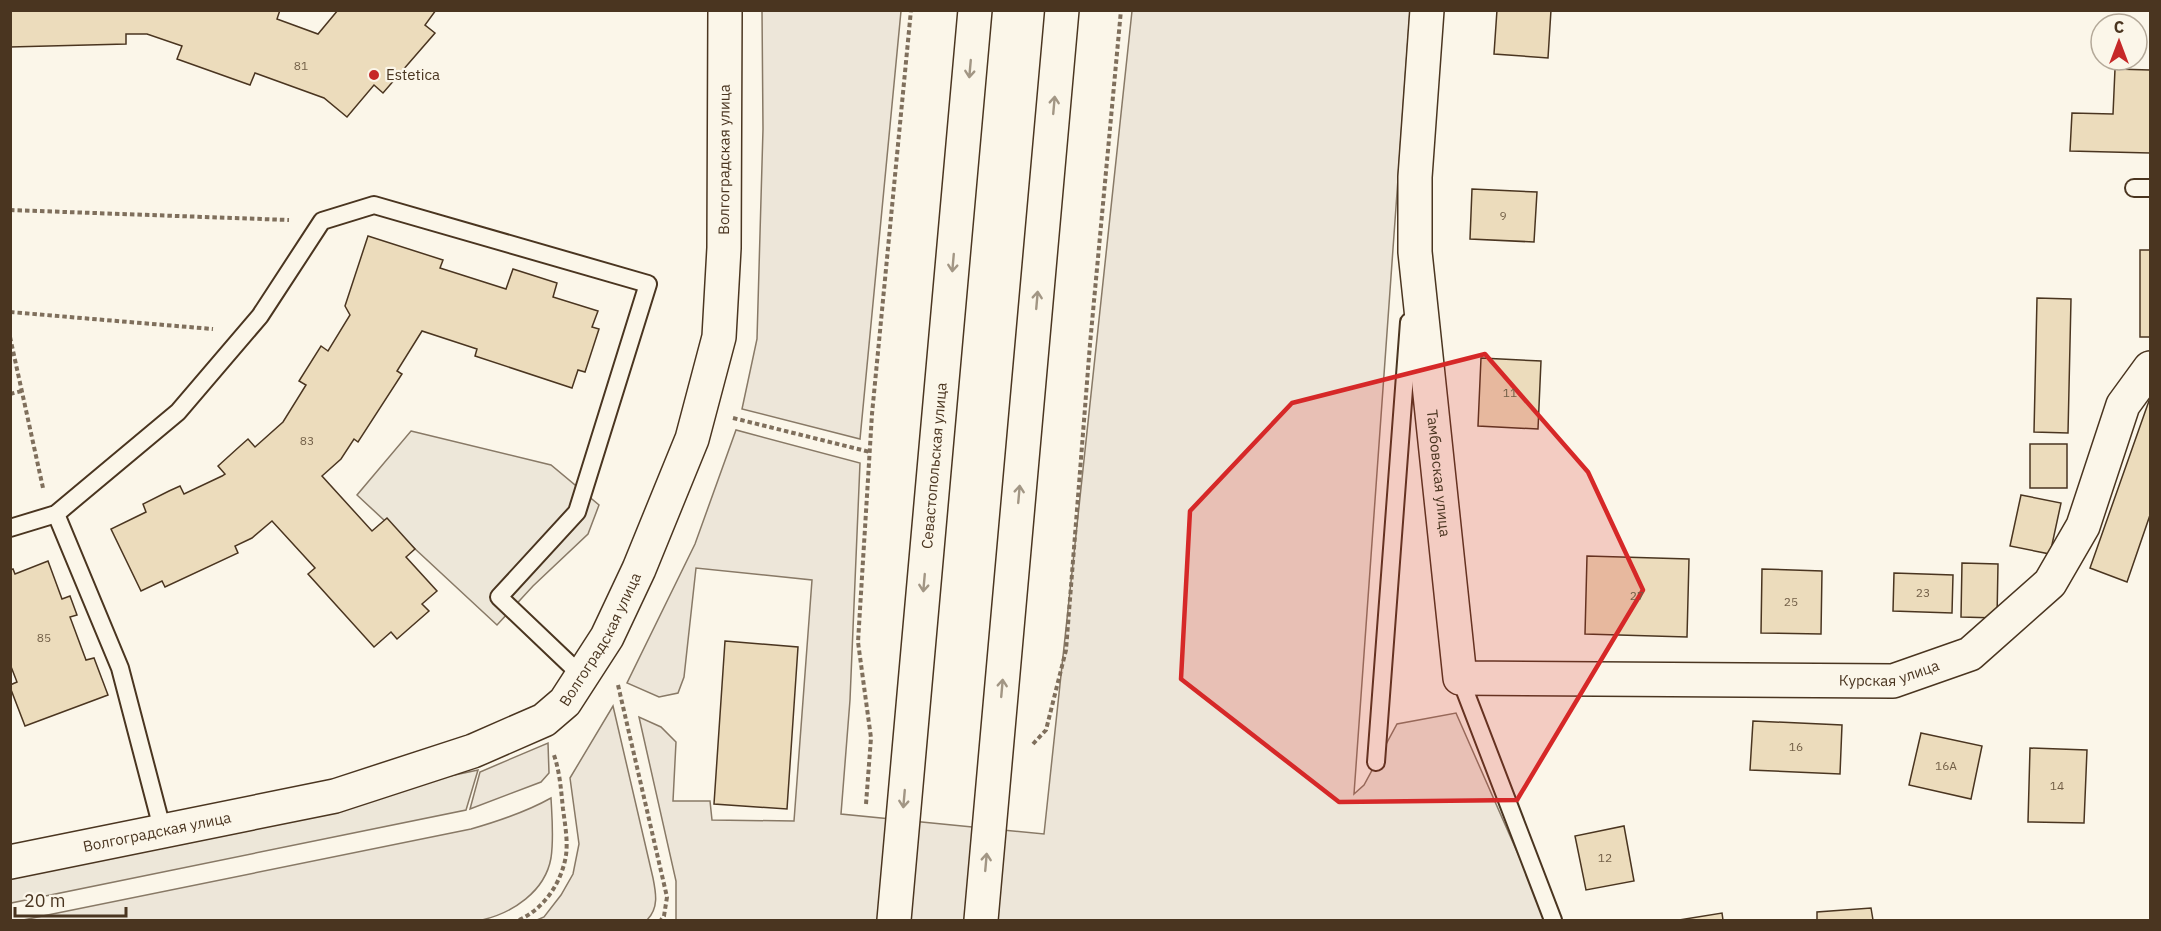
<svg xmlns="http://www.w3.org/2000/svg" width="2161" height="931" font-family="'IBM Plex Sans',sans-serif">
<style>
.green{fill:#ede6d9;stroke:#887966;stroke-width:1.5}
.parking{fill:#ede7d9;stroke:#887966;stroke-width:1.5}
.building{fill:#ecdcbc;stroke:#4a3520;stroke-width:1.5}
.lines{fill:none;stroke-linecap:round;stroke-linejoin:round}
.service-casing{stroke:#4a3520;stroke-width:20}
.minor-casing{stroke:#4a3520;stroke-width:36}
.primary-casing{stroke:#4a3520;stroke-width:36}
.path{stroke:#7f6f5c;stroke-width:4;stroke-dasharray:4.5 3;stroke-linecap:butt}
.service{stroke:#fbf6e9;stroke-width:16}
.minor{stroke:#fbf6e9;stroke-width:33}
.primary{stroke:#fbf6e9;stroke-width:33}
.oneway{stroke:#a29684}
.marked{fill:#d62828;fill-opacity:0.2;stroke:#d62828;stroke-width:4.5;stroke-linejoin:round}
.poi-dot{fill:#c62828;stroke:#fbf6e9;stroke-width:2}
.labels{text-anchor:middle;stroke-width:4.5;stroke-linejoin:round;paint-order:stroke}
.number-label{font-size:12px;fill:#725f47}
.poi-label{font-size:15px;fill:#4a3520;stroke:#fbf6e9;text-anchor:start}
.street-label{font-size:15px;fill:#4a3520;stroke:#fbf6e9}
</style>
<rect width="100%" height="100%" fill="#fbf6e9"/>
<g class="green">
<polygon points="762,11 901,11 860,439 742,409 757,339 763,129"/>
<polygon points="1132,11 1410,11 1354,794 1364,785 1397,724 1456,713 1547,920 676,920 676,881 639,717 661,727 676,742 673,801 710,801 712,820 794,821 812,580 696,568 684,677 678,693 659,697 627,683 695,544 736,430 860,463 850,700 841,814 1044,834"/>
<path d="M 613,706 L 653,878 C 656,893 659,908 647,920 L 537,920 L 544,917 L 561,895 L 573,874 L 579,844 L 570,778 Z"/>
<polygon points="548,743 549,773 541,782 470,809 480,772"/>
<path d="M 551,798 C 552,818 554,838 551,858 C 545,892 512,913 482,920 L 23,920 L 471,829 C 499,821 526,812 551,798 Z"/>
</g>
<g class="parking">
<polygon points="411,431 551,465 599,505 588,534 533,586 497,625 357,495"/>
<polygon points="478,770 466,810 11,903 10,870"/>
</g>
<g class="building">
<polygon points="10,10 280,10 277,19 318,34 338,10 436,10 425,25 435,33 383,93 374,85 347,117 324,98 255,73 250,85 177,59 182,46 147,34 126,34 126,44 10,47"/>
<polygon points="1497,10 1551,10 1548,58 1494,54"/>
<polygon points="2115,69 2150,70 2150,153 2070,151 2072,113 2113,114"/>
<polygon points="1472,189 1537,192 1534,242 1470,239"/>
<polygon points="368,236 443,260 440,268 506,289 513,269 557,283 553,297 598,311 592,327 599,329 585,372 578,370 572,388 475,356 477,349 422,331 397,371 402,374 358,442 354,439 341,459 322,476 372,531 387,518 415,549 406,557 437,591 422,604 429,611 397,639 391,632 374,647 308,574 315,568 272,521 252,538 235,546 238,553 165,587 162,581 141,591 111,529 146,512 143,504 169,491 180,486 184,494 222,476 225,474 218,466 239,447 248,439 255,447 283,422 306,385 299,381 321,346 328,351 350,315 345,306"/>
<rect x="2140" y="250" width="10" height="87"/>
<polygon points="2037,298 2071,299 2068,433 2034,432"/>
<polygon points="1481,358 1541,361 1538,429 1478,426"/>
<polygon points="2150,398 2150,515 2127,582 2090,568"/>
<rect x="2030" y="444" width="37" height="44"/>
<polygon points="2021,495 2061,503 2050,554 2010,546"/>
<polygon points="1587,556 1689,559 1687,637 1585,634"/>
<polygon points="48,561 62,599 70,596 77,615 70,617 86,660 94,658 108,695 25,726 10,687 10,685 17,682 10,664 10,570 13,569 15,574"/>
<polygon points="1962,563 1998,564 1997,618 1961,617"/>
<polygon points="1762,569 1822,571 1821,634 1761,633"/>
<polygon points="1894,573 1953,575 1952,613 1893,611"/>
<polygon points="725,641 798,647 787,809 714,804"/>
<polygon points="1753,721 1842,725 1840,774 1750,770"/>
<polygon points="1921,733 1982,746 1971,799 1909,785"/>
<polygon points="2030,748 2087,750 2084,823 2028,822"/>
<polygon points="1624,826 1634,881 1586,890 1575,836"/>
<polygon points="1871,908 1873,920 1817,920 1817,912"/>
<polygon points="1722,913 1723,920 1679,920"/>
</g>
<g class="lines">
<g class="service-casing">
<g id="service">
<polyline points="2134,188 2150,188"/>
<polyline points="56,514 120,668 163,832"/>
<polyline points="10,528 56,514 178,412 260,316 322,221 374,205 648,284 577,512 499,597 582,676"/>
<polyline points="1460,678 1553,920"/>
<polyline points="1376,762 1409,322"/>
</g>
</g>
<g class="minor-casing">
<g id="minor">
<path id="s1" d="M 1427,10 L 1415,177 L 1415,252 L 1460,678 L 1893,681 L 1970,654 L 2050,583 L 2083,526 L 2123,405 L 2150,368"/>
<path id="s2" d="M 10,862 L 335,796 L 473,751 L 544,720 L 565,702 L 607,637 L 639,569 L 692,439 L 719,337 L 724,248 L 725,10"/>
</g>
</g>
<g class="primary-casing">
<g id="primary">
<path id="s3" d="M 894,920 L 975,10"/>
<polyline points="981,920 1062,10"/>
</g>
</g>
<g class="path">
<polyline points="10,210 289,220"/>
<polyline points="10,312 213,329"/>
<polyline points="10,337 43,488"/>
<polyline points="10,394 22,391"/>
<polyline points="733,418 870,452"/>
<polyline points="618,685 667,897 664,916 661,920"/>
<polyline points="1033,744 1046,730 1066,650 1090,344 1121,10"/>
<polyline points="866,804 871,738 858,642 872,414 911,10"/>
<path d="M 519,920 C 544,909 562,882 566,855 C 568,841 565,824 563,809 C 561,790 560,773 554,755"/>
</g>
<use href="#service" class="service"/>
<use href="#minor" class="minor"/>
<use href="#primary" class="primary"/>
</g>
<defs><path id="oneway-shaft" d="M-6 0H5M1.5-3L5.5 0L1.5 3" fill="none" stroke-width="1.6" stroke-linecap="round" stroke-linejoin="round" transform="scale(1.5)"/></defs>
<g class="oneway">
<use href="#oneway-shaft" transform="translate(970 69) rotate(95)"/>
<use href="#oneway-shaft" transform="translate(1054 105) rotate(-85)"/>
<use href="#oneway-shaft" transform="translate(953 263) rotate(95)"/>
<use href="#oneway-shaft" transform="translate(1037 300) rotate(-85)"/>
<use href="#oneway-shaft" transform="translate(1019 494) rotate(-85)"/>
<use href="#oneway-shaft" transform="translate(924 583) rotate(95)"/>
<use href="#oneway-shaft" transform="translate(1002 688) rotate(-85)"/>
<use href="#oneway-shaft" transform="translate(904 799) rotate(95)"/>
<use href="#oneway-shaft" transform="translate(986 862) rotate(-85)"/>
</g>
<path class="marked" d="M 1485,354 L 1588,472 L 1643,590 L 1517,800 L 1339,802 L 1181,679 L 1190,511 L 1292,403 Z"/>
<circle class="poi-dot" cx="374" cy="75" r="6"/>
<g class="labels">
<g class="number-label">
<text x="301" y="70">81</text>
<text x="1503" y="220">9</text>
<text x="1510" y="397">11</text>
<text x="307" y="445">83</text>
<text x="1923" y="597">23</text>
<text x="1637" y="600">27</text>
<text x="1791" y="606">25</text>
<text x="44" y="642">85</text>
<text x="1796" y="751">16</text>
<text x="1946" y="770">16А</text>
<text x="2057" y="790">14</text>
<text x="1605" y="862">12</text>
</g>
<g class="poi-label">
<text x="386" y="80">Estetica</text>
</g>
<g class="street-label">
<text dy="5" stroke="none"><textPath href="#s2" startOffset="1158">Волгоградская улица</textPath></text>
<text dy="5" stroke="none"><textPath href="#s3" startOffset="456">Севастопольская улица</textPath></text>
<text dy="5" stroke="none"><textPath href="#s1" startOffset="465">Тамбовская улица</textPath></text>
<text dy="5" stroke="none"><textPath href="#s2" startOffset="654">Волгоградская улица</textPath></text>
<text dy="5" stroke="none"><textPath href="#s1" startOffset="1101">Курская улица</textPath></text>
<text dy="5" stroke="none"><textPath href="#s2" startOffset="150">Волгоградская улица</textPath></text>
</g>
</g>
<rect width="2161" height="931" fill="none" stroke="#4a3520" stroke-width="24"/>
<g transform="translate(2119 42)"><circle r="28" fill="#fbf6e9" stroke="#b4a999" stroke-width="1.5"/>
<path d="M0-4.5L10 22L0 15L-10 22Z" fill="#c62828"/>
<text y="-9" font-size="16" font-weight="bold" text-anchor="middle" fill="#4a3520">С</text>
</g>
<path d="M15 907v9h111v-9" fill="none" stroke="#4a3520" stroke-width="3"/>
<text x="24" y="907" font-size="18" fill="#4a3520" stroke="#fbf6e9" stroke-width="4.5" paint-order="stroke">20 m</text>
</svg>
